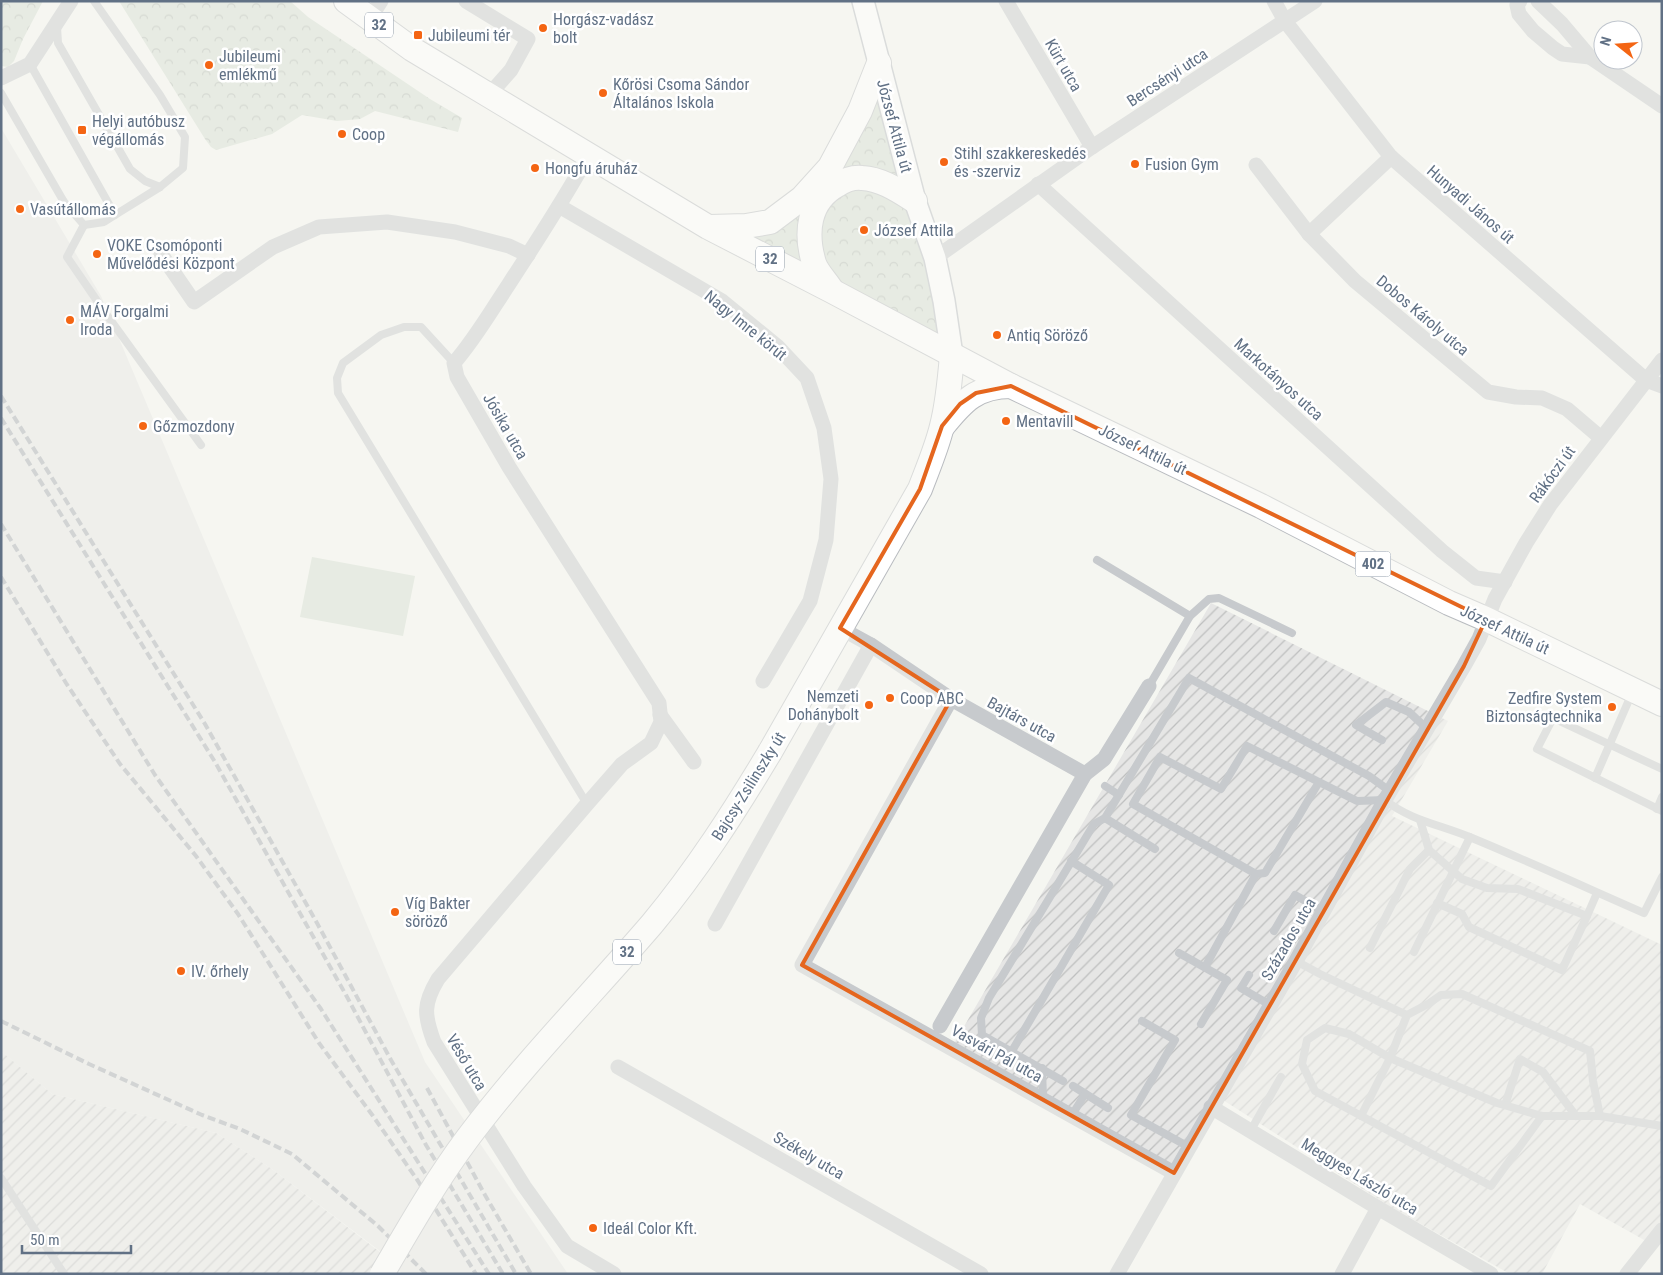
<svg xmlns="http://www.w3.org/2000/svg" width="1663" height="1275" font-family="'Roboto Condensed',sans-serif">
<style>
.built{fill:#e6e6e5}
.industrial{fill:url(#industrial-furrows)}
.grass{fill:#d5ded2}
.park{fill:url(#park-crowns)}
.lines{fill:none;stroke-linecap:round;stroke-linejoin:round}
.secondary-casing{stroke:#b8bcc2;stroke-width:24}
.primary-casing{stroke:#b9bcc0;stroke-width:26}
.lane{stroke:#c7cacd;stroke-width:8}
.street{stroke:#c7cacd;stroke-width:15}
.secondary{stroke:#fff;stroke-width:21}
.primary{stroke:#fff;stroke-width:24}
.rail{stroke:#a6abb1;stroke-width:4;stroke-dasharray:8 4;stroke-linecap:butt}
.primary-bridge-casing{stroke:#b9bcc0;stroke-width:26;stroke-linecap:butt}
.primary-bridge{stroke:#fff;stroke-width:24}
.marked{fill:none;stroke:#e5661e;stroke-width:4;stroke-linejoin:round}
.poi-dot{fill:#f46513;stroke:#fff;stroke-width:2}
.labels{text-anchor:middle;stroke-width:5;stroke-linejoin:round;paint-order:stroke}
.shield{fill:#fff;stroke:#909caa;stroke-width:1}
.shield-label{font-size:15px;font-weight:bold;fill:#617185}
.poi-label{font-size:16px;fill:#617185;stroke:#fff;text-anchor:start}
.street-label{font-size:16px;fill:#617185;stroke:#fff}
</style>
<defs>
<pattern id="industrial-furrows" width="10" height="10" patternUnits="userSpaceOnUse" patternTransform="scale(1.25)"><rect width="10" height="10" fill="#e6e6e5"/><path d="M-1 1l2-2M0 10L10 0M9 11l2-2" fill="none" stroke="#bebfbf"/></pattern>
<pattern id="park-crowns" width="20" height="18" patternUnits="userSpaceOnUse" patternTransform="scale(1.25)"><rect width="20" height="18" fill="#d5ded2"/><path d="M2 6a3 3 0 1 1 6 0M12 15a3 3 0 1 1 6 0" fill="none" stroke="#b0b8b0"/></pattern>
</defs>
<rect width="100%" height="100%" fill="#f5f6f1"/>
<polygon class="built" points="1,128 101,296 425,1062 568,1274 402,1274 389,1258 272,1169 216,1133 52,1094 1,1051"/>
<g class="industrial">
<polygon points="1211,603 1448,721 1392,816 1662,945 1662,1224 1646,1241 1580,1204 1542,1274 1510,1274 1389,1206 1223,1100 1171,1165 955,1042"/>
<polygon points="1,1051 52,1094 216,1133 272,1169 389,1259 382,1274 1,1274"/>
</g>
<polygon class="grass" points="312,557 415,576 403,636 300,617"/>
<g class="park">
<polygon points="1,1 43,1 23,39 14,61 8,67 1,66"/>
<polygon points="119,1 290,1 308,17 430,99 462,118 458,132 375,111 360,119 337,121 302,115 272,134 216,150 211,147 205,139"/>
<polygon points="879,63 952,355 708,227 746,226 802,198"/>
</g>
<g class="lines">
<g class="secondary-casing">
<polyline id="secondary" points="863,1 915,201 935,258 944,301 952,355"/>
</g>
<g class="primary-casing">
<g id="primary">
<polyline points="346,1 412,49 708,227 832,291 1011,386 1261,506 1449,603 1486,619 1662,704"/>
<polyline points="710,227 746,226 770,222 802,198 830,167 860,111 879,63"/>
<path d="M 831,289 C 826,281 817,272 814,263 C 805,233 808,201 837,185 C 845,180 853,177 862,178 C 882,179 899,191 915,201"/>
<path d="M 943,426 C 963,401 977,386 1011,386"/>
<path d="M 770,752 L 920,489 C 928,468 937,447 942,426 C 948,403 950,379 952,355"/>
</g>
</g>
<g class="lane">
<polyline points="57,27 58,43 130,169 145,181 160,187"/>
<polyline points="30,64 115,215"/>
<polyline points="1,93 64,202 84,225 104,222 115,215 160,187 183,168 185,137 160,95 94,1"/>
<polyline points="49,212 64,202"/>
<polyline points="84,225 67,257 104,311 201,445"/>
<polyline points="454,363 421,327 404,327 381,335 343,363 337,378 338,393 587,804"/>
<polyline points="1097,560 1190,616"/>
<polyline points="1149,686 1190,616 1209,599 1219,598 1292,633"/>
<polyline points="1382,740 1356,725 1386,702 1409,712 1424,726"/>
<polyline points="1662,769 1553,718 1537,749 1662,811"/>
<polyline points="1595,778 1632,693"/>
<path d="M 1319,782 L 1265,873 L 1256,874 L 1133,804 L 1160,757 L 1221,789 L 1247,746 L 1357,801 L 1385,800 C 1411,821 1442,825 1472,838 C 1530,862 1587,888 1644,913 L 1662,877"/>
<polyline points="1105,786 1119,795"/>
<polyline points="1657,809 1662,797"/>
<polyline points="1420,820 1429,850 1462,879 1487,888 1518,889 1587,916 1597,893"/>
<polyline points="1155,849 1105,818 1189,678 1369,776 1391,792"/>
<polyline points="1437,903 1462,914 1469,927 1562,970 1587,916"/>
<polyline points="1274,931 1295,895 1323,911"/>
<polyline points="1370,948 1410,869 1429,850"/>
<polyline points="1414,952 1470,837"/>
<polyline points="1179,953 1227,980 1201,1024"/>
<polyline points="1296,961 1320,974 1407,1015"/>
<polyline points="1205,967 1256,874"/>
<polyline points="1249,975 1241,988 1270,1005"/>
<polyline points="1142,1021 1175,1040 1131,1115 1189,1147"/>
<polyline points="1012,1051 1109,885 1071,861"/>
<polyline points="1042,1068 1043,1099"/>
<polyline points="1063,1081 982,1035 981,1018 989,998 1094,824 1105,818"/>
<polyline points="1073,1086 1108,1108"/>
<polyline points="1505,1105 1520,1059 1543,1072 1576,1116"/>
<polyline points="1072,1115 1085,1094"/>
<polyline points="1361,1116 1390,1058 1407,1015 1428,1004 1441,995 1462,994 1590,1051 1593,1081 1600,1116"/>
<polyline points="1542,1116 1491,1186 1315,1091 1302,1064 1307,1040 1325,1028 1349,1034 1390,1058 1497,1103 1542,1116 1600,1116 1662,1126"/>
<polyline points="1251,1130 1281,1077"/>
<polyline points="1,1178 64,1274"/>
</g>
<g class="street">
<polyline points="466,1 528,39 511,70 488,96"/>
<polyline points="1006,1 1092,147"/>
<polyline points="1274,1 1285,21 1391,157 1646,380 1662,386"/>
<polyline points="1520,1 1517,5 1519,14 1533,31 1553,48 1562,54 1590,57"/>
<polyline points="1538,1 1562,24 1590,57 1662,106"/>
<polyline points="370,18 381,1"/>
<polyline points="1,78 30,64 71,1"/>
<path d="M 588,156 C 564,200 536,242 509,284 C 491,311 475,339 454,363 L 457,377 L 509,467 L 659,703 L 661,722 L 651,743 L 622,764 L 587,804 L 438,979 C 423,1004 424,1015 434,1042 L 524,1186 L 567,1246 L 614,1274"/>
<polyline points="1256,165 1309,234 1355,281 1488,392 1516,397 1542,398 1567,409 1601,438"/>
<polyline points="1038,184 1442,551 1476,578 1505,582"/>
<polyline points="559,206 722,301 777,346 807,378 824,428 831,479 826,540 810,601 763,681"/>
<polyline points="1309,234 1391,157"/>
<polyline points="161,254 194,302 273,247 319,227 387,222 455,232 509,246 528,255"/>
<polyline points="935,258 1092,147 1315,1"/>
<polyline points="840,628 871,645 951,699 1085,774"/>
<polyline points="951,699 802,965 1174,1173"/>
<polyline points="660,715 694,762"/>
<polyline points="715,924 871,645"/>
<polyline points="940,1026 1085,774 1104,759 1149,686"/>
<polyline points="618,1067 981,1274"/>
<polyline points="1211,1107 1378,1208 1491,1274"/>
<polyline points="1117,1274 1296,961 1385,800 1464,666 1479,639 1495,599 1526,543 1550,505 1662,360"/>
<polyline points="1342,1274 1378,1208"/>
<polyline points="1627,1274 1662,1230"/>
</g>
<use href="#secondary" class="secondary"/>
<use href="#primary" class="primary"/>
<g class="rail">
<polyline points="1,396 205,724 317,923 391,1060 516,1274"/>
<polyline points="1,418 215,762 346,995 426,1145 503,1274"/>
<polyline points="1,524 155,775 321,1009 489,1274"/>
<polyline points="1,577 66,683 120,764 196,856 238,914 319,1043 373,1116 418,1181 476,1274"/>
<polyline points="1,1021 89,1064 202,1115 240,1129 292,1154 378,1226 426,1274"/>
<polyline points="427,1088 485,1195 531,1274"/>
</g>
<g class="primary-bridge-casing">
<path id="primary-bridge" d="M 382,1274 C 409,1228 435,1182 467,1139 C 523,1064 591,995 652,924 C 697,870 734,812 770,752"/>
</g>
<use href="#primary-bridge" class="primary-bridge"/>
</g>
<path d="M0 0H1663V1275H0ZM 1011,386 L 1486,619 L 1464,666 L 1174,1173 L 802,965 L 951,699 L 840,628 L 920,489 L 942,426 L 960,404 L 976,393 Z" fill="#f5f6f1" fill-opacity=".55" fill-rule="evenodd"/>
<path class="marked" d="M 1011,386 L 1486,619 L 1464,666 L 1174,1173 L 802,965 L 951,699 L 840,628 L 920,489 L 942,426 L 960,404 L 976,393 Z"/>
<g class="poi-dot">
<circle cx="543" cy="28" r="5"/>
<rect x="413" y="30" width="10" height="10" rx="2.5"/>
<circle cx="209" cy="65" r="5"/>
<circle cx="603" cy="93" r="5"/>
<rect x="77" y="125" width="10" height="10" rx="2.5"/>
<circle cx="342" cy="134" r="5"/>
<circle cx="944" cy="162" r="5"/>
<circle cx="1135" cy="164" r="5"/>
<circle cx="535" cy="168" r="5"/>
<circle cx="20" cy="209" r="5"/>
<circle cx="864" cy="230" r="5"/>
<circle cx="97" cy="254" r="5"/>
<circle cx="70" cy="320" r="5"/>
<circle cx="997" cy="335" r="5"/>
<circle cx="1006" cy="421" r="5"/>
<circle cx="143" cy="426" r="5"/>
<circle cx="890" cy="698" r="5"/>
<circle cx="869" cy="705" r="5"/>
<circle cx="1612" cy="707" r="5"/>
<circle cx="395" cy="912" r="5"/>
<circle cx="181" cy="971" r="5"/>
<circle cx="593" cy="1228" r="5"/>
</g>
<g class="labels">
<g class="shield">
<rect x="365" y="12.5" width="28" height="25" rx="4"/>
<rect x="756" y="246.5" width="28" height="25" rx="4"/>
<rect x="1355.5" y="551.5" width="35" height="25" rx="4"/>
<rect x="613" y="939.5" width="28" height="25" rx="4"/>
</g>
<g class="shield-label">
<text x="379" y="30">32</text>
<text x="770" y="264">32</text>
<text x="1373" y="569">402</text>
<text x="627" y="957">32</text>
</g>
<g class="poi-label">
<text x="553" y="25">Horgász-vadász<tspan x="553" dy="18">bolt</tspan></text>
<text x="428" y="41">Jubileumi tér</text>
<text x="219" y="62">Jubileumi<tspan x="219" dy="18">emlékmű</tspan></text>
<text x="613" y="90">Kőrösi Csoma Sándor<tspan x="613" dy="18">Általános Iskola</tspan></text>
<text x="92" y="127">Helyi autóbusz<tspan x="92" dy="18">végállomás</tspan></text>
<text x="352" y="140">Coop</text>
<text x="954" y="159">Stihl szakkereskedés<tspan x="954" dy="18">és -szerviz</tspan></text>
<text x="1145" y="170">Fusion Gym</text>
<text x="545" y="174">Hongfu áruház</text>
<text x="30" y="215">Vasútállomás</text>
<text x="874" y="236">József Attila</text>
<text x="107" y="251">VOKE Csomóponti<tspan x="107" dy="18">Művelődési Központ</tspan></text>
<text x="80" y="317">MÁV Forgalmi<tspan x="80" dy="18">Iroda</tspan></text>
<text x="1007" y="341">Antiq Söröző</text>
<text x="1016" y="427">Mentavill</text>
<text x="153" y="432">Gőzmozdony</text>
<text x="859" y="702" text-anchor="end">Nemzeti<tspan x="859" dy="18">Dohánybolt</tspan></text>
<text x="900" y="704">Coop ABC</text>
<text x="1602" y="704" text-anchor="end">Zedfire System<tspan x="1602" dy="18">Biztonságtechnika</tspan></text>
<text x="405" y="909">Víg Bakter<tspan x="405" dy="18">söröző</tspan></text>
<text x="191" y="977">IV. őrhely</text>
<text x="603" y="1234">Ideál Color Kft.</text>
</g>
<g class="street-label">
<text transform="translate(1064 65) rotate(60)" y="6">Kürt utca</text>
<text transform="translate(1167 77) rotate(-33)" y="6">Bercsényi utca</text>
<text transform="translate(895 126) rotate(75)" y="6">József Attila út</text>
<text transform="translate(1471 204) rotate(41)" y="6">Hunyadi János út</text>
<text transform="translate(1423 315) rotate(40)" y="6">Dobos Károly utca</text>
<text transform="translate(746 325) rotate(39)" y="6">Nagy Imre körút</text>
<text transform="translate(1279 379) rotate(42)" y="6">Markotányos utca</text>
<text transform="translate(506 426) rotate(60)" y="6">Jósika utca</text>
<text transform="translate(1143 449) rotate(26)" y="6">József Attila út</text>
<text transform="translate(1552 474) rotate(-54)" y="6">Rákóczi út</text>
<text transform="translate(1505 629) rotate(25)" y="6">József Attila út</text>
<text transform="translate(1022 719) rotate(29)" y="6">Bajtárs utca</text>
<text transform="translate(748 786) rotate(-58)" y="6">Bajcsy-Zsilinszky út</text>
<text transform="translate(1288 939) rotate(-60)" y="6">Százados utca</text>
<text transform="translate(997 1053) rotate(29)" y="6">Vasvári Pál utca</text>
<text transform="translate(467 1062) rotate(59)" y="6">Véső utca</text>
<text transform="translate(809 1155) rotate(30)" y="6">Székely utca</text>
<text transform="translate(1360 1176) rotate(31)" y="6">Meggyes László utca</text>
</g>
</g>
<rect width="1663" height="1275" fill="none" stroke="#617185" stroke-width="5"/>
<g transform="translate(1618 45) rotate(287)"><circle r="24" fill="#ffffff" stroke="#c0c6ce"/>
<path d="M0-4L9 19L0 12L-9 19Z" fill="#f46513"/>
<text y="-8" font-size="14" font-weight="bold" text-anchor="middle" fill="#617185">N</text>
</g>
<path d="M22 1245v8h109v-8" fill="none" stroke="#617185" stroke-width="2.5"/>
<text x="30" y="1245" font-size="15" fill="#617185" stroke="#ffffff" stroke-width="4" paint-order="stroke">50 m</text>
</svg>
